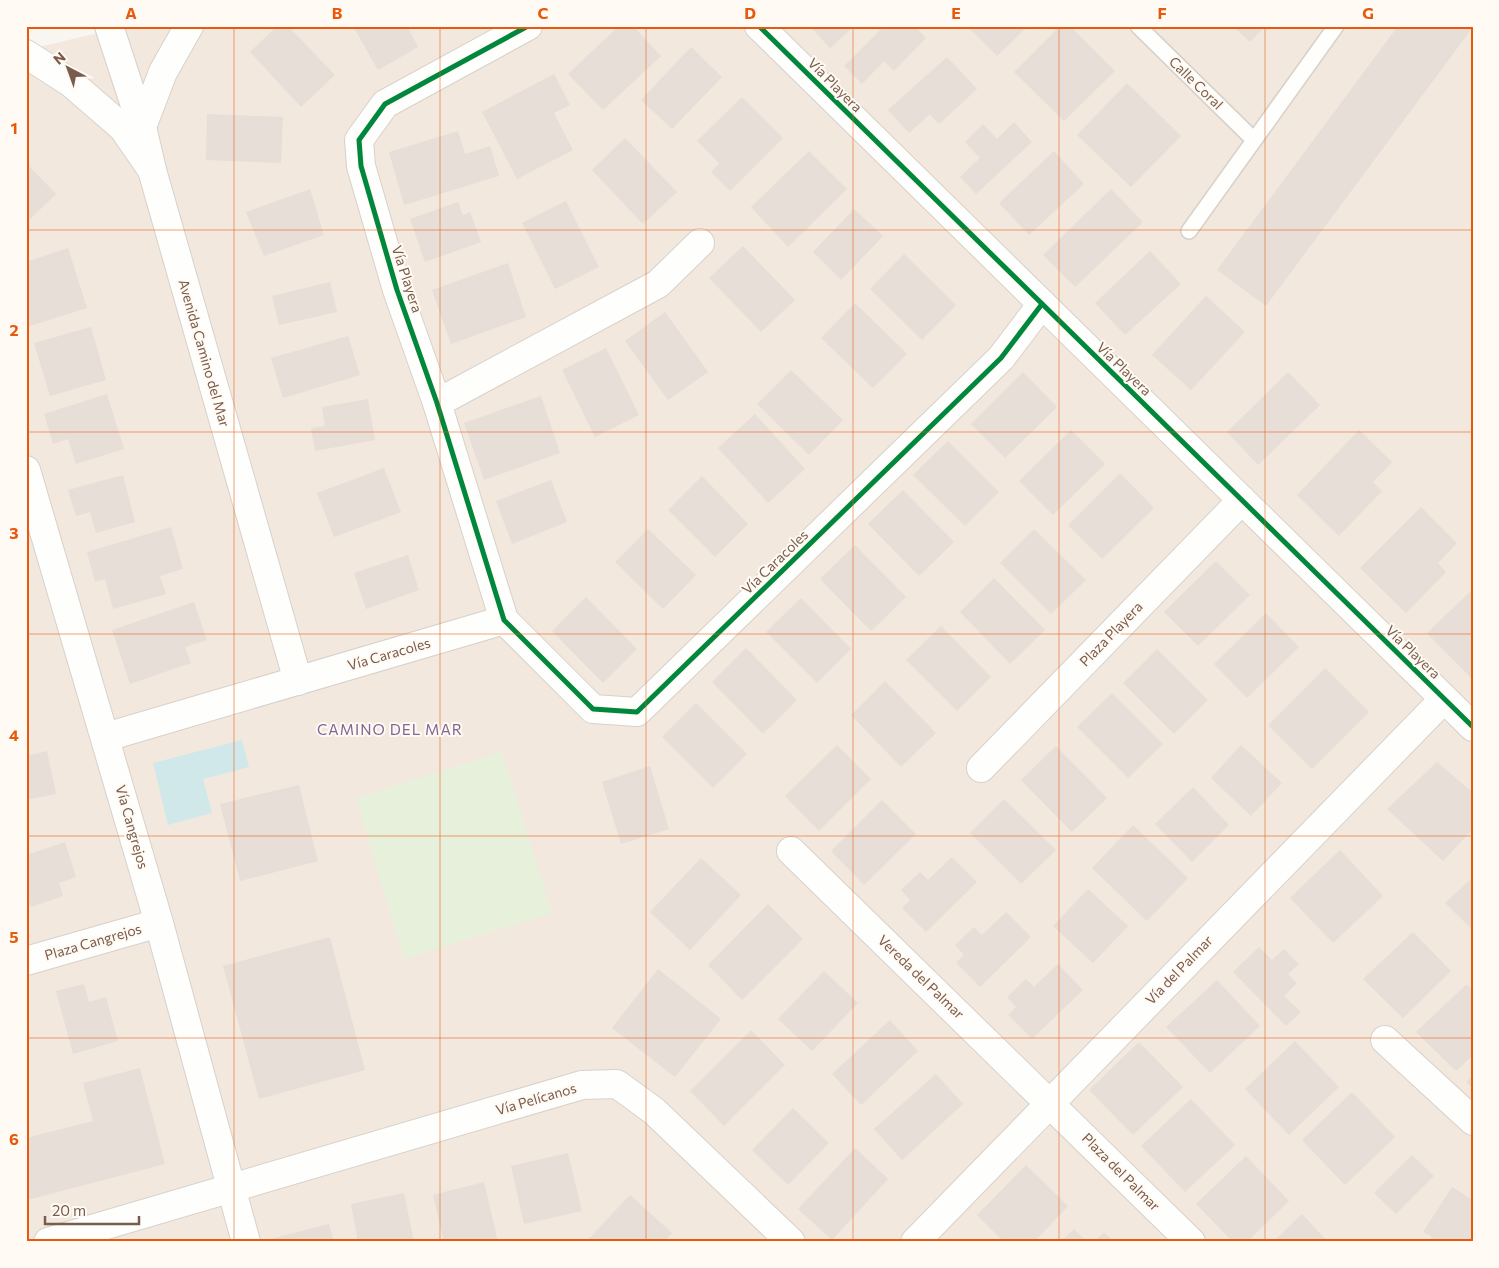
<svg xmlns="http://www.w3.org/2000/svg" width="1499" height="1268" font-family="Commissioner,sans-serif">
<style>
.residential{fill:#f2e8de}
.green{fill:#e7f0db}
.water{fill:#d0e8ea}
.building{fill:#e6ded7}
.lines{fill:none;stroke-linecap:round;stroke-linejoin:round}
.lane-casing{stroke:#d7d1cb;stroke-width:18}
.street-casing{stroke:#d7d1cb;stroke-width:30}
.secondary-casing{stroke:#d9d2cb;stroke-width:30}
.lane{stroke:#fefefd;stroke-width:15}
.street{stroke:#fefefd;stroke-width:28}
.secondary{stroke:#fefefd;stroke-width:28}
.cycleway-casing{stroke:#fffaf3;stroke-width:8}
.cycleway{stroke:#00873e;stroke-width:5}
.grid{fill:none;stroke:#e8590c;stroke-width:1;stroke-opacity:0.55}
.labels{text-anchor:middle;stroke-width:4;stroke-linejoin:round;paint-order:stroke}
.street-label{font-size:14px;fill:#7a5c4d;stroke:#fffaf3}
.neighbourhood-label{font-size:15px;letter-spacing:1px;fill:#846695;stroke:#fffaf3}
.neatline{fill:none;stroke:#e8590c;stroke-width:2}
.grid-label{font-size:16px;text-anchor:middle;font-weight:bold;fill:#e8590c}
</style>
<rect width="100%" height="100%" fill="#f9f5f0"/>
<polygon class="residential" points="128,26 1473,26 1473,1242 26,1242 26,50"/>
<polygon class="green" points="502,752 552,913 404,959 356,798"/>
<polygon class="water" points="242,740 249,767 203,779 212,813 168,825 153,763"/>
<g class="building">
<polygon points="277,26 288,26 335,75 301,107 250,52"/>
<polygon points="353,26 407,26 418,47 378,70"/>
<polygon points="619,26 633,26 661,56 603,110 568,74"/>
<polygon points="810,26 854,26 830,48"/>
<polygon points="884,26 915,26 926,38 894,71 884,61 862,84 844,66"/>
<polygon points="967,26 1028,26 997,56"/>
<polygon points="1060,26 1070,26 1115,71 1064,121 1014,72"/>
<polygon points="1233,26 1265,26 1250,42"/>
<polygon points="1398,26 1473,27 1266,306 1217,270"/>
<polygon points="691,47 722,77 672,129 641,100"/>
<polygon points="947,57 977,89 939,124 930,114 909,133 888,110"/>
<polygon points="554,74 570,105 554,113 573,150 517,179 482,112"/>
<polygon points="1127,83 1181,136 1131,187 1077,135"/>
<polygon points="742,97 783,138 730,191 711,172 719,163 697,141"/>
<polygon points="207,114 283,117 281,163 206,160"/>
<polygon points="1014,122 1032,142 976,194 960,177 980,158 965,142 983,124 997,139"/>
<polygon points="458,131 465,154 490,146 499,176 404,205 389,152"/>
<polygon points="625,138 677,192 643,224 592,170"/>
<polygon points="809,151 847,189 788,247 751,207"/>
<polygon points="1054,151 1084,184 1029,235 999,203"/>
<polygon points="26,163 56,194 26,223"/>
<polygon points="310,189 324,235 264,256 246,212"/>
<polygon points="1111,189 1143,222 1075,287 1043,255"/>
<polygon points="566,201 599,267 555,289 522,223"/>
<polygon points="458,202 463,215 470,212 481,242 425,262 410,219"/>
<polygon points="854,209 883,236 841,280 813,252"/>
<polygon points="743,246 795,300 761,332 709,278"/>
<polygon points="68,248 87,308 30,326 26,316 26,262"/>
<polygon points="1150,251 1181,284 1125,335 1095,303"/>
<polygon points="904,254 956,305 922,340 870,289"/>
<polygon points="508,263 526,317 451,344 432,290"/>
<polygon points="330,282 337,312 279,325 272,296"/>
<polygon points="1206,296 1245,332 1191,390 1152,355"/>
<polygon points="855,303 907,354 873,388 821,338"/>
<polygon points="665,312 708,372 668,400 625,341"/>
<polygon points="91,327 106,380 50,396 34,343"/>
<polygon points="348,336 360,375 283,398 271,358"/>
<polygon points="606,348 639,415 595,437 562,370"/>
<polygon points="791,370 843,420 809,455 757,404"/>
<polygon points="1023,372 1057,407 1005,458 971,424"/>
<polygon points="1288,372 1320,405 1258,465 1227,432"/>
<polygon points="107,394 124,449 76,464 68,439 53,444 44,414"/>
<polygon points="541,396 560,453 484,480 464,423"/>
<polygon points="368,399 375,440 315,451 311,428 325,426 322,407"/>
<polygon points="755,414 805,469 768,503 718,448"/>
<polygon points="1071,430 1105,464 1053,515 1019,481"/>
<polygon points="1359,430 1392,462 1373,482 1382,491 1339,536 1297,495"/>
<polygon points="948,441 999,492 965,526 913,475"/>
<polygon points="384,468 401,512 334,537 317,493"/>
<polygon points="1120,473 1154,508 1102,559 1068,525"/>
<polygon points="123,475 135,522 96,533 90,512 76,516 68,490"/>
<polygon points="702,476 748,524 715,557 668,510"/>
<polygon points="551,480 567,522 512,544 496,501"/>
<polygon points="903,490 954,542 919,576 868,524"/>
<polygon points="1421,507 1457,543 1438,563 1446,572 1406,613 1360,568"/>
<polygon points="171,527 183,569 160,576 166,594 113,609 105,579 95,582 87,552"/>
<polygon points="648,529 696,575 663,609 615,562"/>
<polygon points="1034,529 1086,580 1051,614 1000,563"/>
<polygon points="855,545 906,597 871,631 820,579"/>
<polygon points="408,555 419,590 366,609 354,573"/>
<polygon points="1216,561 1250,595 1198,646 1164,612"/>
<polygon points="994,578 1045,630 1010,664 960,612"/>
<polygon points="1473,589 1473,680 1427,633"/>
<polygon points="586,597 637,649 603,683 552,631"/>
<polygon points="801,598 851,649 817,683 766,632"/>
<polygon points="194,602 207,640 185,647 191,663 130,684 112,630"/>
<polygon points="1266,613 1299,647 1247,698 1214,664"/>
<polygon points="941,626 991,677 957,711 906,660"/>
<polygon points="746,648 797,700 763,734 712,682"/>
<polygon points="1157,649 1208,700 1174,734 1123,683"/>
<polygon points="1325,668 1369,712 1312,769 1268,725"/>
<polygon points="885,681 936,733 901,767 851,715"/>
<polygon points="1112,693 1163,744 1128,778 1077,727"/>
<polygon points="696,703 747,754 713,788 662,737"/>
<polygon points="837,745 871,779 819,831 785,796"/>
<polygon points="1241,745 1282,783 1251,816 1211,778"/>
<polygon points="1056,746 1107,798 1072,832 1021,780"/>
<polygon points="47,751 56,794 26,800 26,756"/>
<polygon points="1437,762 1473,793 1473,829 1443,861 1387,809"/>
<polygon points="650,766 669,829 621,844 602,782"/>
<polygon points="299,785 318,861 240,881 220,804"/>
<polygon points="1193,787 1229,825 1192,862 1155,824"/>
<polygon points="1004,799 1056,850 1021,884 970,833"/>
<polygon points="882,800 916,834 864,885 831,851"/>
<polygon points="1133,825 1188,878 1147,921 1092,868"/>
<polygon points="65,842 76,877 59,883 63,896 31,907 26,893 26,855"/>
<polygon points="1340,850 1383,896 1333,943 1290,898"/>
<polygon points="952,857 977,882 926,932 902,908 910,900 901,890 920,872 928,880"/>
<polygon points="701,858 741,895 690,950 650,912"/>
<polygon points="1473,877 1473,930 1445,903"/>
<polygon points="1088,889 1128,926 1093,963 1053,926"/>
<polygon points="768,904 803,939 742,1000 708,965"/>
<polygon points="1006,912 1031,937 980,987 956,963 964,955 955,945 974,927 982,935"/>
<polygon points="1413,932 1451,971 1403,1018 1363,979"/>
<polygon points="330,937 365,1070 259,1099 223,966"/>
<polygon points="1259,947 1272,960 1284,949 1299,964 1288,974 1297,983 1284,996 1301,1012 1286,1026 1233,972"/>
<polygon points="1058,964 1083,990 1032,1039 1008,1015 1016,1007 1007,997 1026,979 1034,987"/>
<polygon points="658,969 721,1019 675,1077 612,1028"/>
<polygon points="824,971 858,1003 812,1051 778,1019"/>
<polygon points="1217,980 1260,1026 1210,1073 1166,1027"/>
<polygon points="84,984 89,1002 106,997 118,1041 73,1054 56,991"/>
<polygon points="1467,984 1473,991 1473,1055 1456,1071 1416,1032"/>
<polygon points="890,1020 918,1051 861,1105 832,1074"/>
<polygon points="751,1030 785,1065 724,1126 690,1091"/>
<polygon points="1295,1041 1339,1087 1289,1135 1245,1089"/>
<polygon points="1139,1042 1183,1087 1133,1135 1089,1090"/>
<polygon points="140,1068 165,1164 27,1200 26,1138 93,1121 83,1083"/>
<polygon points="936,1074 963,1104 902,1160 874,1129"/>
<polygon points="1473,1075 1473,1089 1466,1082"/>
<polygon points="1352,1092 1395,1137 1345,1185 1302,1140"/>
<polygon points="1191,1099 1235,1145 1185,1192 1141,1146"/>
<polygon points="793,1108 829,1143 788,1185 752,1150"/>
<polygon points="855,1148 888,1179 832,1240 798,1209"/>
<polygon points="568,1153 582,1211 524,1224 511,1166"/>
<polygon points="1412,1155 1434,1176 1396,1214 1374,1193"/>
<polygon points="1246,1156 1289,1201 1247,1242 1233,1242 1196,1204"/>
<polygon points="1026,1165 1068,1206 1034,1242 1004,1242 977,1215"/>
<polygon points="484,1182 498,1242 444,1242 433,1195"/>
<polygon points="1452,1187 1473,1200 1473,1242 1429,1242 1432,1237 1423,1232"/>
<polygon points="404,1193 414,1242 358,1242 351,1204"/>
<polygon points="630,1195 672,1233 664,1242 586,1242"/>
<polygon points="1302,1214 1328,1242 1273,1242"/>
<polygon points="329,1224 334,1242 272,1242 271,1239"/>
<polygon points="1074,1229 1087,1242 1060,1242"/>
<polygon points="1104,1232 1114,1242 1094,1242"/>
</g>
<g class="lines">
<g class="lane-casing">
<g id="lane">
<polyline points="1138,26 1254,140"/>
<polyline points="1189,231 1336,26"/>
</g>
</g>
<g class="street-casing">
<g id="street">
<polyline points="109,26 142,127 152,170 298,681"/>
<polyline points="528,26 385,104 359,140 361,166 397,290 437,403 504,620 593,709 637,712 1001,358 1042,304"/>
<polyline points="759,26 1473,727"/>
<polyline points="437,403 658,284 700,243"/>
<polyline points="26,470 159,923 246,1242"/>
<polyline points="106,737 504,620"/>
<polyline points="981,768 1242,500"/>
<polyline points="791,851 1191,1242"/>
<polyline points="26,961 159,923"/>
<polyline points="1385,1040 1473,1121"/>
<polyline points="48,1242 582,1085 617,1084 654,1111 791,1242"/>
<polyline points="915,1242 1444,699"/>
</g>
</g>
<g class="secondary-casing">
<g id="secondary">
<polyline points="26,54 71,83 123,128 152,170"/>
<polyline points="142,127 163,72 189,26"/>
</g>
</g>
<use href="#lane" class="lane"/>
<use href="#street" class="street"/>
<use href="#secondary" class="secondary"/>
<g class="cycleway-casing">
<g id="cycleway">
<polyline points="528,26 385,104 359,140 361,166 397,290 437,403 504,620 593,709 637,712 1001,358 1042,304"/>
<polyline points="759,26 1473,727"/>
</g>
</g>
<use href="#cycleway" class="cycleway"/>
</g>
<path class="grid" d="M 234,26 L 234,1242M 440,26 L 440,1242M 646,26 L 646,1242M 853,26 L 853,1242M 1059,26 L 1059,1242M 1265,26 L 1265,1242M 26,230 L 1473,230M 26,432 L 1473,432M 26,634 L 1473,634M 26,836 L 1473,836M 26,1038 L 1473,1038"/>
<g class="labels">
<g class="street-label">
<text transform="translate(1196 83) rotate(44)" y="5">Calle Coral</text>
<text transform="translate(835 85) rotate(45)" y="5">Vía Playera</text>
<text transform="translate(407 279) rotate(72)" y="5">Vía Playera</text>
<text transform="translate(204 353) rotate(74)" y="5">Avenida Camino del Mar</text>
<text transform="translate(1124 369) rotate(44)" y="5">Vía Playera</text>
<text transform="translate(775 562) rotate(-44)" y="5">Vía Caracoles</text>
<text transform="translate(1111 634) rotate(-46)" y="5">Plaza Playera</text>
<text transform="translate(1413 652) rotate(44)" y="5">Vía Playera</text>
<text transform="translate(389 654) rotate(-16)" y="5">Vía Caracoles</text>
<text transform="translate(132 827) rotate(74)" y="5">Vía Cangrejos</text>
<text transform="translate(93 942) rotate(-16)" y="5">Plaza Cangrejos</text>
<text transform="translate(1179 970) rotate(-46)" y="5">Vía del Palmar</text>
<text transform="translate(921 977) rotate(44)" y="5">Vereda del Palmar</text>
<text transform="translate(536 1099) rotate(-16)" y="5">Vía Pelícanos</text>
<text transform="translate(1121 1172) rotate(45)" y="5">Plaza del Palmar</text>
</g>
<g class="neighbourhood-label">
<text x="390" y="735">CAMINO DEL MAR</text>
</g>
</g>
<rect width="1499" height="1268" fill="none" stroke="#fffaf3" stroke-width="55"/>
<g transform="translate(68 68) rotate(319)" stroke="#fffaf3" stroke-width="4" paint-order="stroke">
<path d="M0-4L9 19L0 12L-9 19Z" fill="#7a5c4d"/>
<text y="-8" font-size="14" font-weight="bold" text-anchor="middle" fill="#7a5c4d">N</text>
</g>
<path d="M45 1216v8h94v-8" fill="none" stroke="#7a5c4d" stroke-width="2.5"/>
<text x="52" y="1216" font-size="15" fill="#7a5c4d" stroke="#fffaf3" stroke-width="4" paint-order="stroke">20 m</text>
<rect x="28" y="28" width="1444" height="1212" class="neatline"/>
<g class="grid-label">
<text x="131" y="19">A</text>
<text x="337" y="19">B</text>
<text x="543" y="19">C</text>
<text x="750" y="19">D</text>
<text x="956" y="19">E</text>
<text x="1162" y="19">F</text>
<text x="1368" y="19">G</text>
<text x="14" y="134">1</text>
<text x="14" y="336">2</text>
<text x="14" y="539">3</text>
<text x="14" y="741">4</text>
<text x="14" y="943">5</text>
<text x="14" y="1145">6</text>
</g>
</svg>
